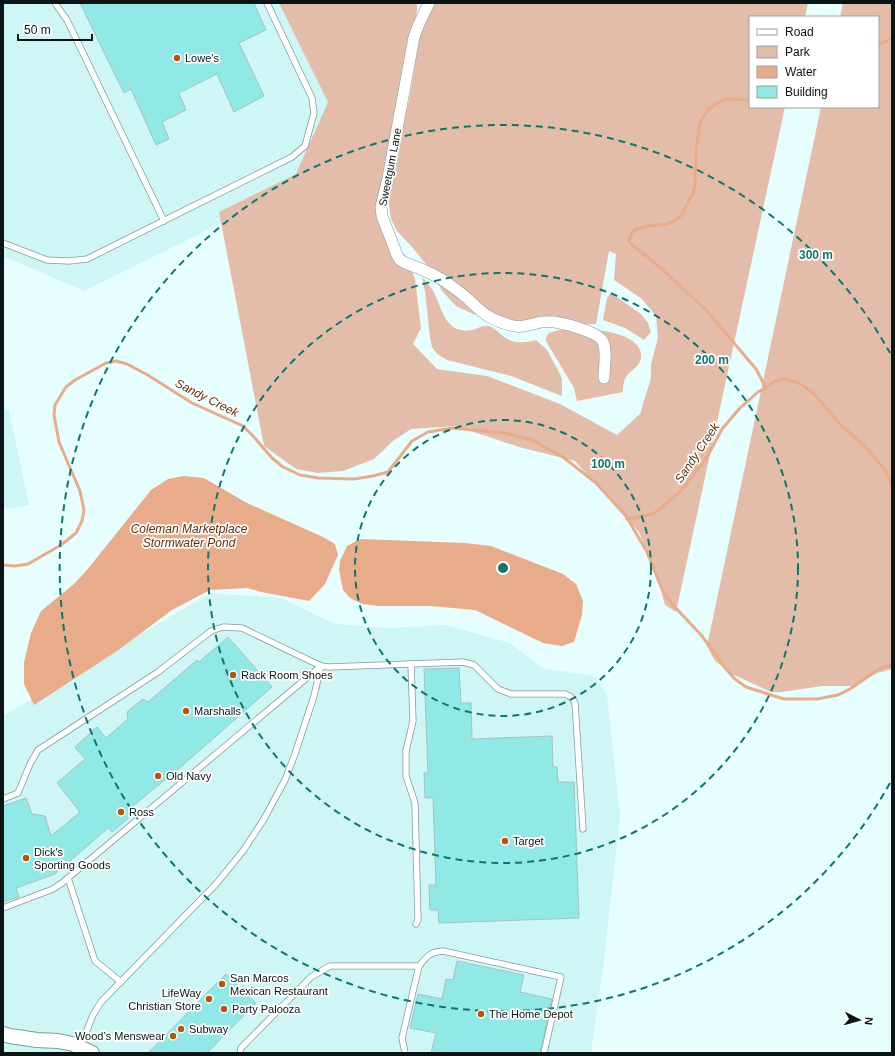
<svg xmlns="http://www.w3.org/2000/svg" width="895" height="1056" font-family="Arial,sans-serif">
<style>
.built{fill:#cef6f5}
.green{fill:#e3bda9}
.water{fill:#e9ac8b}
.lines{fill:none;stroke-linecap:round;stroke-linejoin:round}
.stream{stroke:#e9ac8b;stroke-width:3}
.building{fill:#91e9e7;stroke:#a5c2c1}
.service-casing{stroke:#809c9b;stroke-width:7}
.minor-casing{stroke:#809c9b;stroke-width:12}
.tertiary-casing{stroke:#809c9b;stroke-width:16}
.service{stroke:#fff;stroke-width:5.5}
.minor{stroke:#fff;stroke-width:11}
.tertiary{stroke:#fff;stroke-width:14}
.ring{fill:none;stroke:#0f766e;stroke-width:2;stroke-dasharray:7 5}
.poi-dot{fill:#b5550f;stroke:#fff;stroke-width:1.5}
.labels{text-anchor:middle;stroke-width:3.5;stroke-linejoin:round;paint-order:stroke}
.poi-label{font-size:11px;fill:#0a1414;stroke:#fff;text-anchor:start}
.street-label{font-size:11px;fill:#0a1414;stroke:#fff}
.water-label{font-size:12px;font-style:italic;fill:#632c06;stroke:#fff}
.centre{fill:#0f766e;stroke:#fff;stroke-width:2}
.ring-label{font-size:12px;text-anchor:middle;font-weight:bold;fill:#0f766e;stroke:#fff;stroke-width:3.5;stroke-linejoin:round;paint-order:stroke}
</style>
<rect width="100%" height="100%" fill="#e6fefd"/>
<g class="built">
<polygon points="3,3 289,3 340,105 311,179 84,291 3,256"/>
<polygon points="3,408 9,410 29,505 3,509"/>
<polygon points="210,593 281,598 335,624 389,628 445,625 510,643 542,668 594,676 607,694 620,815 603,968 591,1053 3,1053 3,716"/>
</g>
<g class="green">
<polygon points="279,3 415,3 417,4 417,12 401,83 377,219 385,237 406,256 415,279 421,328 413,344 437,369 487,376 560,404 617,435 640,414 651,378 651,364 658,338 656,316 642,299 614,280 616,254 609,251 596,324 554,324 539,329 526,328 500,320 473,314 456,306 443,292 426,264 412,247 397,231 391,219 389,205 389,194 396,170 406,111 409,101 420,32 433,3 808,3 805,17 750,17 750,107 785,107 676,612 665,605 658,580 639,532 575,461 519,447 456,426 411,429 393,441 374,459 343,471 318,473 296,469 264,446 219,212 296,174 328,102"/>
<polygon points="843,3 892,3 892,669 877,673 852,686 822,686 782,692 771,692 734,675 715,661 707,646 821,107 878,107 878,17 840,17"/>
<path d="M 422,277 C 426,281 429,285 432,289 C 440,302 444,328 461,330 C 464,331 468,331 471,330 C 478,329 484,323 491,327 C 496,329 500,334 504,337 C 514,344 524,343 536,340 L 547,350 L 558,370 L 562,379 L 562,396 L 511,376 L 447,360 L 437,354 L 432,347 L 430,338 L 425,291 Z"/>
<polygon points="611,293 641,314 648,323 651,332 644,340 625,328 603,320 607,298"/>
<path d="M 558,330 C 583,330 610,327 631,340 C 638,345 642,350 641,358 C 640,367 630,370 626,377 C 623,382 623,388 623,392 L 577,401 L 574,388 L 546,341 L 546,337 L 549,333 Z"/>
</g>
<g class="water">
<polygon points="183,476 204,478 245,502 323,537 335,544 338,555 325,584 309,601 261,592 247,588 210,590 172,610 117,651 34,705 24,684 24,662 31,633 41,611 74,584 87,570 151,490 168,479"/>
<polygon points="360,539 465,543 491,546 563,574 576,584 583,601 582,615 574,642 562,646 543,643 475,610 430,606 379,606 362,604 350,598 343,590 339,570 340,561 347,546"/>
</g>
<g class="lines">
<g class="stream">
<polyline points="878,45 892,38"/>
<polyline points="750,100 726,99 719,102 708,110 700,122 696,151 695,186 693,193 681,216 668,224 649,226 636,229 632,233 629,240 630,243 662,269 707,311 756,369 766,388"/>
<polyline points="627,519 649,515 658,511 681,491 707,457 722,429 740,408 758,392 766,388 775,381 783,379 796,382 805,387 814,394 840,424 865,446 884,469 892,485"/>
<polyline points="3,565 15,566 28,564 61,545 76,533 82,521 84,510 80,491 59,442 54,415 55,405 66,387 75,380 106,363 116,361 127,364 146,374 192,403 243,426 253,436 272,458 283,467 300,475 318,478 354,479 373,476 388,472 412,441 428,432 452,428 506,433 532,440 563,457 596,483 626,516 647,552 661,587 665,594 673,605 702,636 726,669 735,679 746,687 784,699 817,699 838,695 850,689 879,669 886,666 892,666"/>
</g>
</g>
<g class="building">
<polygon points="80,3 254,3 266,30 239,43 264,96 234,112 217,74 179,93 186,110 162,122 169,139 156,145 131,89 124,93"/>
<polygon points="228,637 272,687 183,765 133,806 137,811 112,832 108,828 55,874 16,888 19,897 3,902 3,806 26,798 32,814 45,816 51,836 80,812 57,783 85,759 75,747 97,727 106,738 128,719 127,712 143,699 148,702 197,660 199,662"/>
<polygon points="459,668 461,703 471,703 472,739 552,736 553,767 557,767 558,782 574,782 579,918 439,923 438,910 430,910 429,885 436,885 433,798 425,798 424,773 428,773 424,669"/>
<polygon points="457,961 524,975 520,992 552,999 540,1053 431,1053 436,1033 410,1028 418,994 442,999 446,979 453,980"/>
<polygon points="226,974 256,1003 207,1053 148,1053"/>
</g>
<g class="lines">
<g class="service-casing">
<g id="service">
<polyline points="55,3 67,20 164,221"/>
<polyline points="3,243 47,260 69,261 87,259 292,157 305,146 314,113 312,98 267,3"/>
<polyline points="411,664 413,721 406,751 406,776 415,803 418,920 416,924"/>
<polyline points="3,799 18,793 30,764 38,750 158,672 211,631 223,627 242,628 321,666 62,883 53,889 3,908"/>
<polyline points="68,878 95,961 121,982"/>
<path d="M 419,966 C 427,956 430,952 443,951 L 561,977 L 544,1053"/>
<polyline points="80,1048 93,1015 101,1002 216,884 243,851 264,819 285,780 295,754 314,696 321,666 329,667 463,662 474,665 498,689 511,694 565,694 571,697 575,703 583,829"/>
<polyline points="240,1053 241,1048 311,977 330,966 419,966 402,1038 405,1053"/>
</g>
</g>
<g class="minor-casing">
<path id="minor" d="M 429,3 L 419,24 L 414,37 L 388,178 L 381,207 L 382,216 L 397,255 L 400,260 L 405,263 C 419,268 433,273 446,282 C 454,288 463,294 470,301 C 476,306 481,312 488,316 C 496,321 505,324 514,326 C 524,328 532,324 541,322 C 547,322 553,321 559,323 C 568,324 595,332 601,339 C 608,346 604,368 604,378"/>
</g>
<g class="tertiary-casing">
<polyline id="tertiary" points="3,1034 10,1036 37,1040 58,1041 73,1044 92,1053"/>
</g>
<use href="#service" class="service"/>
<use href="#minor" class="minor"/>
<use href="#tertiary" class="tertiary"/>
</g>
<g class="ring">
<circle cx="503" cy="568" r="148"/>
<circle cx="503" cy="568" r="295"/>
<path d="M890 783A443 443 0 1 1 890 353"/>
</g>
<g class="poi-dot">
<circle cx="177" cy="58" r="4"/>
<circle cx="233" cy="675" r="4"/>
<circle cx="186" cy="711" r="4"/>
<circle cx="158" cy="776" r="4"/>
<circle cx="121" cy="812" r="4"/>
<circle cx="505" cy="841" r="4"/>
<circle cx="26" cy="858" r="4"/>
<circle cx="222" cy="984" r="4"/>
<circle cx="209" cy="999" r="4"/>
<circle cx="224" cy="1009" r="4"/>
<circle cx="481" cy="1014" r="4"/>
<circle cx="181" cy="1029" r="4"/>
<circle cx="173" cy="1036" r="4"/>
</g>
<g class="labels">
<g class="poi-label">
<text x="185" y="62">Lowe's</text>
<text x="241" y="679">Rack Room Shoes</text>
<text x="194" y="715">Marshalls</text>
<text x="166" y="780">Old Navy</text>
<text x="129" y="816">Ross</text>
<text x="513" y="845">Target</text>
<text x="34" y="856">Dick's<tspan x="34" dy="13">Sporting Goods</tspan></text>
<text x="230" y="982">San Marcos<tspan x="230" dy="13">Mexican Restaurant</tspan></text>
<text x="201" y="997" text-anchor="end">LifeWay<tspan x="201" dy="13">Christian Store</tspan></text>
<text x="232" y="1013">Party Palooza</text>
<text x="489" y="1018">The Home Depot</text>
<text x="189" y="1033">Subway</text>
<text x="165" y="1040" text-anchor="end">Wood’s Menswear</text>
</g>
<g class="street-label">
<text transform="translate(390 167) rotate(-79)" y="4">Sweetgum Lane</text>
</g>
<g class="water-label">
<text transform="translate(207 398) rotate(27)" y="4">Sandy Creek</text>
<text transform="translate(697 453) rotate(-56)" y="4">Sandy Creek</text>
<text x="189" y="533">Coleman Marketplace<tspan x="189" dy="14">Stormwater Pond</tspan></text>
</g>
</g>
<circle cx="503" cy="568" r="6" class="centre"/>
<g class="ring-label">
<text x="816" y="259">300 m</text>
<text x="712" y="364">200 m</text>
<text x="608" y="468">100 m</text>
</g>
<rect width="895" height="1056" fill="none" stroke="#0a1414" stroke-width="8"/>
<rect x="749" y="16" width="130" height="92" fill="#ffffff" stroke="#9da1a1"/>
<rect x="757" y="29" width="20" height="6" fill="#ffffff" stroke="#9da1a1"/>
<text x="785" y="36" font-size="12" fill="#0a1414">Road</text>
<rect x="757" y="46" width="20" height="12" fill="#e3bda9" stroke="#9da1a1"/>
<text x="785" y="56" font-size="12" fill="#0a1414">Park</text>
<rect x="757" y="66" width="20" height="12" fill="#e9ac8b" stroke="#9da1a1"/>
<text x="785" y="76" font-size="12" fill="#0a1414">Water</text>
<rect x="757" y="86" width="20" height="12" fill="#91e9e7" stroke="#9da1a1"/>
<text x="785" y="96" font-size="12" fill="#0a1414">Building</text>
<g transform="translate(859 1020) rotate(96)" stroke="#ffffff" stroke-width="3" paint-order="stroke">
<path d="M0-3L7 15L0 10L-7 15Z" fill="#0a1414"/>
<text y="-6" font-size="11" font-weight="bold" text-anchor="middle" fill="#0a1414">N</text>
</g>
<path d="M18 34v6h74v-6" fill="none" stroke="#0a1414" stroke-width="2"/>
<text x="24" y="34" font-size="12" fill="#0a1414" stroke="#ffffff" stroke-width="3" paint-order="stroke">50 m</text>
</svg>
